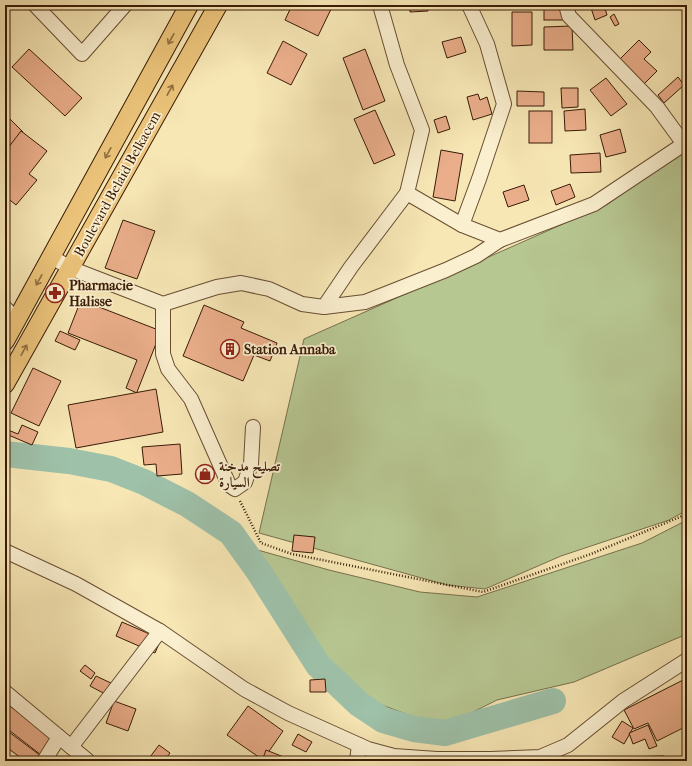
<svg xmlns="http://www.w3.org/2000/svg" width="692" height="766" font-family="'IM FELL French Canon',Amiri,serif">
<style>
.green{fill:#b7c792;stroke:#78714c}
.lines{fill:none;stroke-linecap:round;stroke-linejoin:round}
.river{stroke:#9ec1a9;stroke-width:26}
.building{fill:#eaae8a;stroke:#391b06}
.minor-casing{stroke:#684e32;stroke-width:16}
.major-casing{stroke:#391b06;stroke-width:20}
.path{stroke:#391b06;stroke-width:2.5;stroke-dasharray:1 2;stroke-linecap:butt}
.minor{stroke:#faefcf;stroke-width:14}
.major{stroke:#ecc47a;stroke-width:18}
.oneway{stroke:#927040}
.labels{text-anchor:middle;stroke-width:3.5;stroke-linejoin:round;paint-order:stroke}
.street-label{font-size:14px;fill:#391b06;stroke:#faefcf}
.poi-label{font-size:14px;font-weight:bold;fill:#391b06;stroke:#faefcf;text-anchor:start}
</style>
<rect width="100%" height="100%" fill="#f7e7b5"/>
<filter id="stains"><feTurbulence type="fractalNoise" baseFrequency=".005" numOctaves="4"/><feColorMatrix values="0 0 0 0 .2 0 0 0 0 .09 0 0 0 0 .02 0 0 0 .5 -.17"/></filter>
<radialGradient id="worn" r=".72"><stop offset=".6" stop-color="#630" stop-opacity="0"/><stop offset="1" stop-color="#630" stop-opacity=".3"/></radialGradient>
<g class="green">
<polygon points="687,146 687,510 669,520 561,556 485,589 447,585 259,533 304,339 608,204"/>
<polygon points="687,520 687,634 574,682 497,700 453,722 430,723 374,702 323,660 247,547 329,570 420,592 477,597 642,543"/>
</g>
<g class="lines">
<polyline class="river" points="5,454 69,461 111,469 144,482 187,504 231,533 259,572 318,665 359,704 383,720 414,729 445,733 553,701"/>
</g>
<g class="building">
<polygon points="268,5 283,5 282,10"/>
<polygon points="292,5 333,5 318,36 285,20"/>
<polygon points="410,5 428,5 428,11 410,12"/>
<rect x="544" y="5" width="20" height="15"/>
<polygon points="590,5 604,5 607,15 595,20"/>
<polygon points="512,12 532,12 532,45 512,46"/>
<polygon points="614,14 619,24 615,26 610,17"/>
<polygon points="572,26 573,50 544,50 544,27"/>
<polygon points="461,37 466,52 447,58 442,42"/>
<polygon points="639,40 651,52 644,59 657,71 644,84 619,60"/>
<polygon points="283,41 307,54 291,85 267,73"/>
<polygon points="29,49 82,98 65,116 12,67"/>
<polygon points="365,49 385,101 363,110 343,58"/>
<polygon points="678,77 684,85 664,103 658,95"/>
<polygon points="606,78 627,104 611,116 590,90"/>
<polygon points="561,88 578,88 578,107 562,108"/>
<polygon points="517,91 544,92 544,106 517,106"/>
<polygon points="478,94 480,100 487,97 492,114 473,120 467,97"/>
<polygon points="585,109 586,130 565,131 564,111"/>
<polygon points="375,110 395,155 374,164 354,119"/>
<rect x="529" y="111" width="23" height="32"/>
<polygon points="5,114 23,132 5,151"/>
<polygon points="446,116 450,129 438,133 434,120"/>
<polygon points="620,129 626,152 606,157 600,135"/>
<polygon points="21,131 47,151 29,174 37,180 16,205 5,196 5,152"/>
<polygon points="441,150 463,154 455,201 433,197"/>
<polygon points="600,153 601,172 571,173 570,155"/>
<polygon points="570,184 575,197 556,205 551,191"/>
<polygon points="524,185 529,200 508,207 503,192"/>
<polygon points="123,220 155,231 137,279 105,268"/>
<polygon points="81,300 161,331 137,392 139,394 126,388 137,360 68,333"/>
<polygon points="204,305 244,322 241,328 277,343 270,361 254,355 243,381 183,356"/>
<polygon points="60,331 80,340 75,350 55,341"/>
<polygon points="33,368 61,381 39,426 11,413"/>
<polygon points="156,389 163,432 76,448 68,405"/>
<polygon points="22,425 38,432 32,445 6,434 8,430 18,434"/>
<polygon points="180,444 182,474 157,476 156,464 144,465 142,447"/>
<polygon points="294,535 315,537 313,553 292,551"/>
<polygon points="687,560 687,569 683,562"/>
<polygon points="122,622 161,639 155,653 116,636"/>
<polygon points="85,665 95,673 91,679 80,671"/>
<polygon points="96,676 113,684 107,695 90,686"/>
<polygon points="687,678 687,726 657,741 648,723 634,729 624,710"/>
<polygon points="325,679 326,692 310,692 310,680"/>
<polygon points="114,701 136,709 128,731 106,723"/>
<polygon points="5,702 53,740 41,755 5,727"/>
<polygon points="248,706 283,731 263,760 227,735"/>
<polygon points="622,721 633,728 624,744 612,737"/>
<polygon points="648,725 657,746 649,749 645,739 633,744 629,733"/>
<polygon points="5,729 41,756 37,761 25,761 5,746"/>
<polygon points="298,734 312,742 306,752 292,745"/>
<polygon points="159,745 170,753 164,761 147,761"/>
<polygon points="266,750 294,761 262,761"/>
<polygon points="5,752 16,761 5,761"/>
<polygon points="664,756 664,761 624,761 624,757"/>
</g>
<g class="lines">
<g class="minor-casing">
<g id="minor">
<polyline points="35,5 82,54 125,5"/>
<polyline points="380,5 397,65 422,130 407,193"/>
<polyline points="566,5 569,16 657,107 684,144"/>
<polyline points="462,225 479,179 504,104 487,44 469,5"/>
<polyline points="52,257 70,268 163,304 217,287 241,283 269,289 302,304 324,307 351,267 407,193 462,225 500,240 594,204 687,142"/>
<polyline points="163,304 163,354 168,369 191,399 229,485 235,489 245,482 251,464 253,427"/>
<polyline points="324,307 365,302 388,293 446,270 476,256 500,240"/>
<polyline points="5,308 17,320"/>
<polyline points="5,551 76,584 160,631 244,689 288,713 368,749 394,756 437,759 491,759 540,757 568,745 623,701 687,660"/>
<polyline points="5,692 88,761"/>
<polyline points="71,747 160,631"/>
<polyline points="44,761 59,737"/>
<polyline points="357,761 359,745"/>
</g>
</g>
<g class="major-casing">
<g id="major">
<polyline points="5,341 189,5"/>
<polyline points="5,384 218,5"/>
</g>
</g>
<polyline class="path" points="240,501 261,543 292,554 483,592 591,554 687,514"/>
<use href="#minor" class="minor"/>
<use href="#major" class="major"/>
</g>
<defs><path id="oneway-shaft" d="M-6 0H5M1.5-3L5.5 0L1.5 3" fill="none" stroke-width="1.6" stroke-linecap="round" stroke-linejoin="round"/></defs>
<g class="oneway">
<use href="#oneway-shaft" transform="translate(171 39) rotate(119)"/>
<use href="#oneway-shaft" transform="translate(170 90) rotate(-61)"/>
<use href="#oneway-shaft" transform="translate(108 153) rotate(119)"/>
<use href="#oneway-shaft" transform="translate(39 280) rotate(119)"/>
<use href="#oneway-shaft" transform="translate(24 350) rotate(-61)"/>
</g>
<defs>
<g id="pharmacy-ring" transform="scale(1)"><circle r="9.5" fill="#faefcf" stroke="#8f2418" stroke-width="1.5"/><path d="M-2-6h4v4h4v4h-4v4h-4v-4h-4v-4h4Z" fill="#8f2418"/></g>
<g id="building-ring" transform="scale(1)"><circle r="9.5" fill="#faefcf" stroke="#8f2418" stroke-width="1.5"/><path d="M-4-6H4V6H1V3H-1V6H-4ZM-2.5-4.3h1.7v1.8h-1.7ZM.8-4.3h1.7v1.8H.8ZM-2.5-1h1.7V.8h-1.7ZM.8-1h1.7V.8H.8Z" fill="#8f2418"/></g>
<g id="shop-ring" transform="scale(1)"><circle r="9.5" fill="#faefcf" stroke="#8f2418" stroke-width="1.5"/><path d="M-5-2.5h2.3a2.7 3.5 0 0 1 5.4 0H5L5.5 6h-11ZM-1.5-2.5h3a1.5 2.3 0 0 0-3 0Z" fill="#8f2418"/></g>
</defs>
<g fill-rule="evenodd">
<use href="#pharmacy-ring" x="55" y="293"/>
<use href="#building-ring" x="230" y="349"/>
<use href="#shop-ring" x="205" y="474"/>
</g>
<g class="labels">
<g class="street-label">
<text transform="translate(117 184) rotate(-61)" y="5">Boulevard Belaid Belkacem</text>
</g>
<g class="poi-label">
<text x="69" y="290">Pharmacie<tspan x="69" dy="16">Halisse</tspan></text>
<text x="244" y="354">Station Annaba</text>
<text x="219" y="471">تصليح مدخنة<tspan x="219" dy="16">السيارة</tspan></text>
</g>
</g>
<rect width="692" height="766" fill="none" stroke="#f7e7b5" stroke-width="20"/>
<rect x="6" y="6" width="680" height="754" fill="none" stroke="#391b06" stroke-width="2"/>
<rect x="10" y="10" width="672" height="746" fill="none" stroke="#391b06"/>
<rect width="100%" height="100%" filter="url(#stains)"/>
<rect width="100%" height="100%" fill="url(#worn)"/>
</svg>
